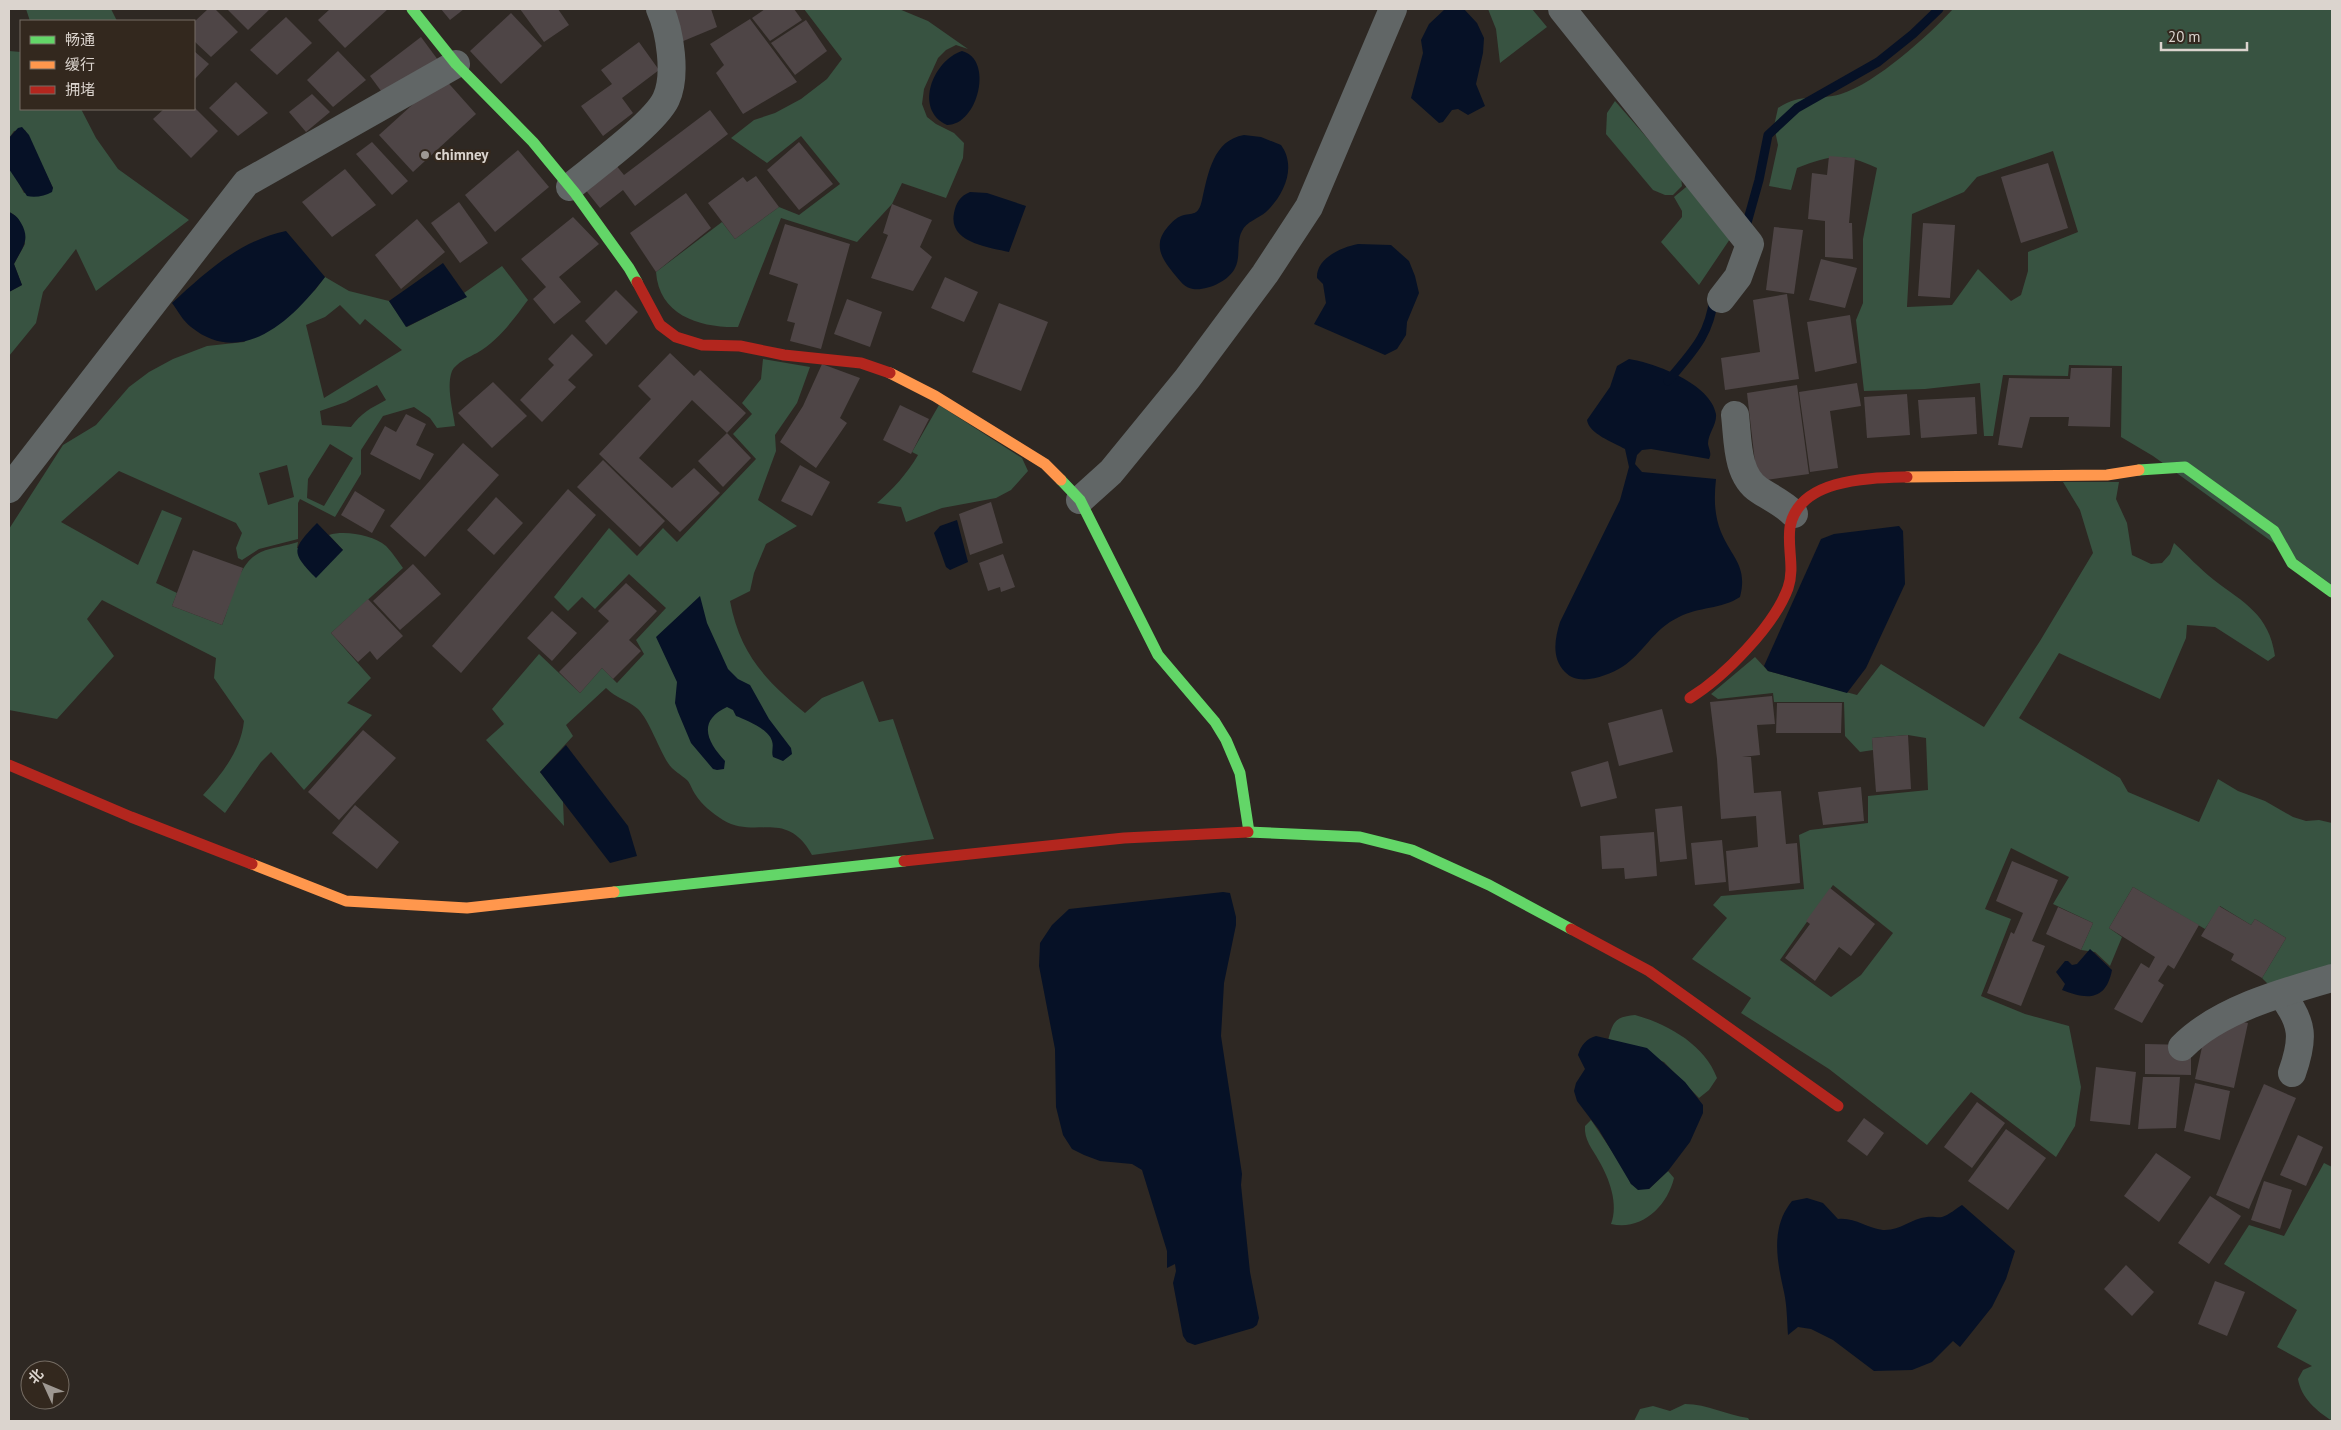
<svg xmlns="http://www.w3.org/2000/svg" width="2341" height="1430" font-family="'PT Sans','Noto Sans SC',sans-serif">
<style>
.green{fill:#385341;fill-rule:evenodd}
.water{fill:#061126}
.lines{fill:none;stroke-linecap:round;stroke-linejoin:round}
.stream{stroke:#061126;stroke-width:9}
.building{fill:#4e4546}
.street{stroke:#616666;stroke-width:28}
.fast{stroke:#63d668;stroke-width:11}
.slow{stroke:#ff974d;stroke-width:11}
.jam{stroke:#b3261e;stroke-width:11}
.poi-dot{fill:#9e9892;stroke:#33281e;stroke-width:2}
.labels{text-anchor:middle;stroke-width:5;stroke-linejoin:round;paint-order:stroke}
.poi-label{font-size:15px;font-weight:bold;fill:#dbd4ce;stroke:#33281e;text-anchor:start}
</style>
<rect width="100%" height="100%" fill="#2e2823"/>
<g class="green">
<polygon points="26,9 111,9 117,21 30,21"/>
<path d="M 804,9 L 899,9 L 928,21 L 968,49 L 956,45 L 946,50 L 938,58 L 924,89 L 922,104 L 927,117 L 936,124 L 954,133 L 964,143 L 963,158 L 946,198 L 902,183 L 892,204 L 857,242 L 781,218 L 738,327 C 701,328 659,316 656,272 L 722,222 L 735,239 L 779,207 L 799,215 L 840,184 L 801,136 L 767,163 L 731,138 L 754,120 L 775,113 L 801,99 L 827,79 L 842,59 Z"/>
<polygon points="1488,9 1532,9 1547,27 1500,63 1496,29"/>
<path d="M 1953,9 L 2332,9 L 2332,585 L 2153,456 L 2121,437 L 2122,366 L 2069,365 L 2068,376 L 2003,375 L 1993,436 L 1984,436 L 1980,383 L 1925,389 L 1864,391 L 1856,320 L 1863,303 L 1863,239 L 1877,168 C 1841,152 1832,155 1797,168 L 1791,190 L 1769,186 L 1778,145 L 1774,126 L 1778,108 C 1803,92 1817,101 1841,94 C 1876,83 1928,36 1953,9 ZM 2053,151 L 2078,232 L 2028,252 L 2028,271 L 2021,295 L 2011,301 L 1978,269 L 1952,305 L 1907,307 L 1912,214 L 1964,192 L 1977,177 Z"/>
<path d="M 9,51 L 21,52 L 21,109 L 81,109 L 96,138 L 118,169 L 189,220 L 96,291 L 76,249 L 43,292 L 36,323 L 9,356 L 9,292 L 22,285 L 14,264 L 25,244 C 22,231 22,217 9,212 L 9,169 L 14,174 L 24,193 L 53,188 L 25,130 L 14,131 L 9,138 Z"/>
<polygon points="1615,101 1681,177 1682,186 1673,195 1665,195 1653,190 1606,134 1607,113"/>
<polygon points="1691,183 1732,236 1699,285 1661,242 1682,217 1682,211 1674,197"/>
<path d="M 502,266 L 528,300 C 513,320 499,340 477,353 C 469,357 456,363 452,371 C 446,387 453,410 455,426 L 437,428 L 430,418 L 414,407 L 383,416 L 361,450 L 361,474 L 335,517 L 300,499 L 298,503 L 298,539 L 259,549 L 242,560 L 238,558 L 236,548 L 242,533 L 236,523 L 119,471 L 61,522 L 138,565 L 162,510 L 182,518 L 156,583 L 177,593 L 172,606 L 222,625 C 232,602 236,563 261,552 C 272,547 287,546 298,542 L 297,548 L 343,550 L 329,535 C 345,530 373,535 386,546 C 392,552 398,561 403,568 L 331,633 L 371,678 L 347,703 L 372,715 L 304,790 L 271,752 L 261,762 L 225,813 L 203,795 C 222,774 241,750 244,721 L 214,678 L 216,658 L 102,600 L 87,619 L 114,656 L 57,719 L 9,710 L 9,529 L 63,445 L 96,425 L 129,387 L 149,372 L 173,359 L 207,346 L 244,342 L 315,290 L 325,277 L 349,291 L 389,301 L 407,327 L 466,297 L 464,293 ZM 340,305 L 360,325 L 365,319 L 402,350 L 324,398 L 306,325 L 325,317 ZM 377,385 L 386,400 C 371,408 361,413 351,427 L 322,425 L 320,411 L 346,402 ZM 330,444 L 353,458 L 324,506 L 307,498 L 308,479 ZM 287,465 L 294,497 L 268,505 L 259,473 Z"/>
<path d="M 763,359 L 810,367 L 797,403 L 775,435 L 776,451 L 758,500 L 797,526 L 766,544 L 754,573 L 750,591 L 730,601 C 740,654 765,680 805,713 L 822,698 L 863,681 L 879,722 L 893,719 L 934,839 L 812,855 C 786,808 756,840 723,820 C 712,813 702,805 695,794 C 692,790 691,785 688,781 C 682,775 672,770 668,763 C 659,749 649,720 638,709 C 629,701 616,698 606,688 L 566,725 L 573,736 L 540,772 L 563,801 L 564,826 L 486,740 L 504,724 L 492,709 L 539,654 L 580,693 L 602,668 L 617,683 L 644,654 L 636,640 L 666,608 L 629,574 L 595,609 L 582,597 L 568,611 L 554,597 L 609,528 L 637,556 L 663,528 L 677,542 L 756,459 L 733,434 L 752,414 L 742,403 L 761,379 Z"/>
<path d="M 939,405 L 1022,458 L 1028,471 L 1011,490 L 996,498 L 942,508 L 906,522 L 901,507 L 877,503 C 893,489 907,474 918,455 L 912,452 Z"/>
<path d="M 2063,482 L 2119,482 L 2116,499 L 2127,523 L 2132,555 L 2151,564 L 2162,563 L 2170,554 L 2174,543 C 2187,555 2200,569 2214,580 C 2244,603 2269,614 2275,656 L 2268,661 L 2215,627 L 2187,625 L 2186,638 L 2160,699 L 2059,653 L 2019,718 L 2120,778 L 2128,792 L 2199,822 L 2218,779 L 2238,791 L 2265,801 L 2293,817 L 2306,821 L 2319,820 L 2332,823 L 2332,972 L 2272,988 L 2262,978 L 2286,938 L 2255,919 L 2251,925 L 2220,906 L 2205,929 L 2133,887 L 2109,928 L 2122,937 L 2110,966 L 2095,952 L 2081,950 L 2093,923 L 2053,904 L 2069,877 L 2011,848 L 1985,909 L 2011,919 L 1981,996 L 2025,1014 L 2069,1026 L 2081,1087 L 2075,1126 L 2056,1157 L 1971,1092 L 1927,1145 L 1829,1069 L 1741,1013 L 1751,998 L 1692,959 L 1727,918 L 1713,905 L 1721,896 L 1804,889 L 1799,835 L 1810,830 L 1868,823 L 1868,796 L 1928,790 L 1926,738 L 1908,735 L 1872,738 L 1873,750 L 1860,752 L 1845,736 L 1844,702 L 1774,702 L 1773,693 L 1718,699 L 1711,694 L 1755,657 L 1768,671 L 1857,695 L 1881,664 L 1984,727 L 2040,641 L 2093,553 L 2080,510 ZM 1833,885 L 1893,933 L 1861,975 L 1831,997 L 1780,960 Z"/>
<path d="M 1635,1015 C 1668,1024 1705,1045 1717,1078 L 1709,1090 L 1699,1098 L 1664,1062 L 1608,1041 C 1613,1021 1615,1017 1635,1015 Z"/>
<path d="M 1591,1120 L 1624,1169 L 1631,1184 L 1649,1189 L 1668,1171 L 1674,1178 C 1667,1207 1641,1231 1611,1224 C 1619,1204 1609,1178 1599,1161 C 1592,1148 1584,1140 1585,1126 Z"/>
<path d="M 2324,1163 L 2332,1167 L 2332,1421 C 2317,1411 2301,1398 2298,1379 L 2303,1370 L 2312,1366 L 2277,1347 L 2297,1310 L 2224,1264 L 2249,1225 L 2284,1236 Z"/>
<path d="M 1685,1404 C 1708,1404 1726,1415 1748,1418 L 1750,1421 L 1634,1421 L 1640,1409 L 1653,1406 L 1670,1411 Z"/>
</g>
<g class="water">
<polygon points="1445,9 1464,9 1477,23 1484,38 1483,53 1476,84 1485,106 1468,115 1458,109 1452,110 1443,122 1439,123 1411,98 1423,53 1421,40 1429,24"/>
<path d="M 962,51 C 994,59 978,125 947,125 C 913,110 933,60 962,51 Z"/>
<path d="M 22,127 L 29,135 L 53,188 L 52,192 C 45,196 35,198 27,196 L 9,169 L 9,138 L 18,128 Z"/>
<path d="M 1244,135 L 1261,137 L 1281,145 C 1297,167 1284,195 1266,212 C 1259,218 1246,222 1242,231 C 1236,242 1241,257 1235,268 C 1229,281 1207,291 1193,289 C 1185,288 1180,281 1175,275 C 1168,266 1158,255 1160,242 C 1161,233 1173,219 1181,216 C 1193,212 1198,217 1202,200 C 1208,174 1213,140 1244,135 Z"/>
<path d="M 970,192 L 987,193 L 1026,206 L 1009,252 C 989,247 948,243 954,213 C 956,203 960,196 970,192 Z"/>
<path d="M 9,212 C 15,215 18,217 21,223 C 31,240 22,248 14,264 L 22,285 L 9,292 Z"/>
<path d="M 286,231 L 325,277 C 294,318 243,369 191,327 C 183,321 178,311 172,303 C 206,272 239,241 286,231 Z"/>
<path d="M 1358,244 L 1391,245 L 1409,261 L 1415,276 L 1419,293 L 1407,322 L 1406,335 L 1397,349 L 1385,355 L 1314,324 L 1326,303 L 1323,284 L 1317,278 C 1316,258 1342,247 1358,244 Z"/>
<polygon points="443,263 467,297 406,327 389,301"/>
<path d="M 1629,359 C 1655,363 1711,384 1716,414 C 1717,425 1708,433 1708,444 C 1709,450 1712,453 1709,459 L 1651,449 L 1642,450 L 1637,455 L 1635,464 L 1642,472 L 1716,479 C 1714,497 1714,515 1721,532 C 1732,558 1748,566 1740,597 C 1722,609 1698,607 1679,617 C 1653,629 1643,654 1622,667 C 1607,676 1579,687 1565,672 C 1551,658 1555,638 1560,622 L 1620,500 L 1629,467 L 1625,449 C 1613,442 1589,434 1587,420 L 1610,387 L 1617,366 Z"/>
<polygon points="957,520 968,562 950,570 946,567 934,533 940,526"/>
<path d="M 317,523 L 343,550 L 316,578 C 290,552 292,549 317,523 Z"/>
<polygon points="1899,526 1903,531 1905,584 1866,668 1847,693 1768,671 1764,666 1821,539 1834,534"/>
<path d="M 700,596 L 707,623 L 728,669 L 738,679 L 750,685 L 769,719 L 791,748 L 792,754 L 783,761 L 773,757 C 771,751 774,747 772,741 C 769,729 746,720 736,716 L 733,710 L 727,707 C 697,721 707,742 725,761 L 724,769 L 717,770 L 713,769 L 691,743 L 678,712 L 675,703 L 677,682 L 656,637 Z"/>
<polygon points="566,745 628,826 637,856 610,863 540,772"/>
<polygon points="1223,892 1230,893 1236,917 1236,925 1224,983 1221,1036 1242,1174 1241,1185 1250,1272 1259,1318 1257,1325 1253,1328 1195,1345 1187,1342 1183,1336 1173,1283 1176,1271 1175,1264 1167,1268 1167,1251 1142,1170 1132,1164 1100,1161 1084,1155 1072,1149 1063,1135 1056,1107 1055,1049 1039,966 1040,943 1052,925 1069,909"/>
<path d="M 2090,949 L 2112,970 C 2106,1001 2087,1000 2062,990 L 2065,984 L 2056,972 L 2065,961 L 2068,961 L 2072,965 L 2077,964 Z"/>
<path d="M 1596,1036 L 1647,1048 L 1685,1082 L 1703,1105 L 1703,1113 L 1690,1142 L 1668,1171 L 1649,1189 L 1638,1190 L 1631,1184 L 1599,1130 L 1577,1101 L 1574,1091 L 1576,1083 L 1585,1069 L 1578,1055 C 1581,1045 1586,1039 1596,1036 Z"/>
<path d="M 1807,1198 L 1823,1203 L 1838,1219 C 1854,1217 1867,1228 1883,1230 C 1900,1231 1910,1219 1927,1217 C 1932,1216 1938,1218 1942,1217 C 1949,1215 1957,1208 1962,1205 L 2015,1251 L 2006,1279 L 1992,1307 L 1960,1347 L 1953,1341 L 1932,1362 L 1912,1370 L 1874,1371 L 1833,1340 L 1811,1329 L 1798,1327 L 1788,1335 C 1787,1320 1787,1306 1784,1292 C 1777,1261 1770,1228 1792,1201 Z"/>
</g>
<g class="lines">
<g class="stream">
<polyline points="1745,230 1759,180 1768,135 1797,108 1878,62 1913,34 1939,9"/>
<path d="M 1668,381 C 1692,352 1709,337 1714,298"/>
</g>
</g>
<g class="building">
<polygon points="208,9 215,9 238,32 211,57 194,41 194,22"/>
<polygon points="227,9 270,9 248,30"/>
<polygon points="330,9 388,9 345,48 318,20"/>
<polygon points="441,9 464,9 450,20"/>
<polygon points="520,9 558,9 569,25 544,42"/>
<polygon points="669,9 711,9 717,27 681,42"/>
<polygon points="765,9 794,9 802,20 770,41 752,18"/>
<polygon points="511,13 542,46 501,84 470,51"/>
<polygon points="286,17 312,43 277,75 250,50"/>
<polygon points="750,19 797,82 743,114 716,73 724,65 710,44"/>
<polygon points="806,20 827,51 795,75 771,43"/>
<polygon points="421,37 438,60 387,99 370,76"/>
<polygon points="639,42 659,70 622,98 633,113 603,136 581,106 612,84 601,70"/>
<polygon points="194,51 209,64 194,80"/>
<polygon points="338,51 366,80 333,107 307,80"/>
<polygon points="443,77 476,114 413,172 379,135"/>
<polygon points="236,82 268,113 238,136 209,108"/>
<polygon points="312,94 330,112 306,132 289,112"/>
<polygon points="194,107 218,131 191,158 153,119 164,109 194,109"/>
<polygon points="710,110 728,134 635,206 623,190 600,208 584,188 615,164 624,175"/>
<polygon points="372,142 408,181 392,195 356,154"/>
<polygon points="799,142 833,184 799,210 767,170"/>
<polygon points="518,150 549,187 495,232 465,195"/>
<polygon points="1829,156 1855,158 1849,223 1852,223 1853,259 1825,257 1825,221 1808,219 1812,173 1827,175"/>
<polygon points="2048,163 2068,228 2021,243 2001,177"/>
<polygon points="345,169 376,205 332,237 302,202"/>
<polygon points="756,176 779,207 735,239 708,203 743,177 747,182"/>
<polygon points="686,193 711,228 656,272 630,233"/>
<polygon points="459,202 488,243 460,263 431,223"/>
<polygon points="892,204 932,220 920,247 932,257 913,291 871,278 888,235 883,233"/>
<polygon points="573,217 599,244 559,277 581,302 554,324 533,299 546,287 521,259"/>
<polygon points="417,219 445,252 401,289 375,255"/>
<polygon points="1923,223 1955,225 1950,298 1918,296"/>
<polygon points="785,224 850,244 821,349 790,341 795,323 787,321 798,284 769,274"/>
<polygon points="1774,227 1803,230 1794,294 1766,290"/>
<polygon points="1821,259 1857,268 1845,308 1809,300"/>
<polygon points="945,277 978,292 964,322 931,308"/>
<polygon points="616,290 638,312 606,345 585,321"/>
<polygon points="1787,294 1799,379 1725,390 1721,358 1760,352 1753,300"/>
<polygon points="847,299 882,312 870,347 834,334"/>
<polygon points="999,303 1048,322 1021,391 972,372"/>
<polygon points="1850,315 1857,363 1815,372 1807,322"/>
<polygon points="572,334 593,355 568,380 576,387 542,422 520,400 554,365 548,359"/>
<polygon points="670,353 694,376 700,370 746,413 727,433 692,400 639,458 672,488 694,468 720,493 680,532 599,454 651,399 638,386"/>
<polygon points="822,364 860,378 840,418 847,423 816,468 780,442 803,406"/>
<polygon points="2071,368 2112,368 2110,427 2068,426 2069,417 2030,417 2022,448 1998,445 2009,378 2070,379"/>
<polygon points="493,382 527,416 492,448 458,413"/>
<polygon points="1857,383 1861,406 1830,411 1838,468 1810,472 1799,392"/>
<polygon points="1797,385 1809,474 1766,480 1756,471 1747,393"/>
<polygon points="1907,394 1910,435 1867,438 1864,397"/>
<polygon points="1975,397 1977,434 1921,438 1918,400"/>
<polygon points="900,405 929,419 911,454 883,440"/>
<polygon points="406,414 426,424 416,445 434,454 420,480 370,454 385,426 396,432"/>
<polygon points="727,433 751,458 723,487 698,461"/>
<polygon points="463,443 499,475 425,557 390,526"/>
<polygon points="603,460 665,521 640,547 577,487"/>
<polygon points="800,465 830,482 812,516 781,501"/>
<polygon points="568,489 596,515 461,673 432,646"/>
<polygon points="355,491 385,510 372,533 341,515"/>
<polygon points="496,497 523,523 494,555 467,530"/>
<polygon points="991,502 1003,543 970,555 959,514"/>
<polygon points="193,550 243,568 222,625 172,606"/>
<polygon points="1003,554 1015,587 1001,592 1000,587 988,591 979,563"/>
<polygon points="413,564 441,594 400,630 373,601"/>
<polygon points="626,583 657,611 629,640 641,651 613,679 602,668 580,693 559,672 609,621 598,611"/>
<polygon points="368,599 403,636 377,660 370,651 358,662 331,633"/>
<polygon points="552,611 577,633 552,661 527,638"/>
<polygon points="1772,696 1775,724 1757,725 1760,755 1742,757 1751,757 1754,793 1781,791 1786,844 1797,843 1800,883 1729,891 1726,851 1758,847 1756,816 1721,819 1717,759 1710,702"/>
<polygon points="1777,703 1842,703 1841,733 1776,733"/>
<polygon points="1662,709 1673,752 1619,766 1608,723"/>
<polygon points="363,730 396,758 339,820 308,792"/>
<polygon points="1908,735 1911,789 1876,792 1872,738"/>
<polygon points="1608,761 1617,798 1581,807 1571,772"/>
<polygon points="1861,787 1864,821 1823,825 1818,792"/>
<polygon points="355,805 399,842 377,869 332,833"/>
<polygon points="1682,806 1687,859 1660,862 1655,809"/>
<polygon points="1654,832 1657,876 1625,879 1624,868 1602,869 1600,836"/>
<polygon points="1722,840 1726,882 1695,885 1691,843"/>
<polygon points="2012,861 2058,880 2032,941 2045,946 2021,1006 1987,993 2011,932 2014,934 2023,913 1996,901"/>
<polygon points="2133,887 2199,925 2174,969 2168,965 2158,981 2164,985 2142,1023 2114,1009 2141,963 2149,968 2155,957 2109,928"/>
<polygon points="1830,888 1875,924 1851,956 1839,947 1815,981 1785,958 1810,924 1806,921"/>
<polygon points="2219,906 2251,925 2255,919 2286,938 2262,978 2231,960 2234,954 2201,936"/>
<polygon points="2058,907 2093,923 2081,950 2046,934"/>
<polygon points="2209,1015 2248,1023 2234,1088 2195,1079"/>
<polygon points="2145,1044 2191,1045 2191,1075 2145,1074"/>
<polygon points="2096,1067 2136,1072 2130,1125 2090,1121"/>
<polygon points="2143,1077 2180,1077 2176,1128 2138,1129"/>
<polygon points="2195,1083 2230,1091 2220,1140 2184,1131"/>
<polygon points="2264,1084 2296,1098 2249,1209 2216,1195"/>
<polygon points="1977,1102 2005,1123 1972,1168 1944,1147"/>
<polygon points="1864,1118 1884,1133 1867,1156 1847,1141"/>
<polygon points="2006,1129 2046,1158 2008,1210 1968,1181"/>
<polygon points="2298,1135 2323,1147 2306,1186 2280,1175"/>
<polygon points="2156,1153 2191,1177 2159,1222 2124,1196"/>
<polygon points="2264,1181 2292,1190 2280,1229 2251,1220"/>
<polygon points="2210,1196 2241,1216 2209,1264 2178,1243"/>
<polygon points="2126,1265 2154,1292 2132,1316 2104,1289"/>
<polygon points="2215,1281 2245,1292 2227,1336 2198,1324"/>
</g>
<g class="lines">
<g class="street">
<polyline points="1562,9 1750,244 1738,277 1721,299"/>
<path d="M 570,187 C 593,168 655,123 666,99 C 677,76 670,31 660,9"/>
<path d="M 1735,415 C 1738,439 1736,475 1759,490 C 1771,498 1783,503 1794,514"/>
<polyline points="9,489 246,183 456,64"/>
<polyline points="1080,500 1111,472 1187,379 1265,274 1309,207 1393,9"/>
<path d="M 2281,994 C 2304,1023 2304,1039 2292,1073"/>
<path d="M 2182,1047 C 2218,1010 2283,992 2332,978"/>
</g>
<g class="fast">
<polyline points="412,9 456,64 533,142 575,193 629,268 637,282"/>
<polyline points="2139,470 2185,467 2274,531 2292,563 2332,592"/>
<polyline points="1061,480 1080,500 1158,655 1215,722 1226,740 1240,773 1249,832"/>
<polyline points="1248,832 1360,837 1412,850 1489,885 1571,929"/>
<polyline points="614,892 904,861"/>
</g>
<g class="slow">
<polyline points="890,373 935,396 1045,464 1061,480"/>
<polyline points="1907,477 2107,475 2139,470"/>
<polyline points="252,864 346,901 467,908 614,892"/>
</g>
<g class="jam">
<polyline points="637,282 660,325 676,337 702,345 740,346 784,355 861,363 890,373"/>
<path d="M 1690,698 C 1724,677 1774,626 1788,588 C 1795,568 1787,548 1790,527 C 1799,478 1869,478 1907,477"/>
<polyline points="9,765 131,817 252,864"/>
<polyline points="904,861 1124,838 1248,832"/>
<polyline points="1571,929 1649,971 1838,1106"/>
</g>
</g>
<circle class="poi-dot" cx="425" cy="155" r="5"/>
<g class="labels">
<g class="poi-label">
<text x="435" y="160">chimney</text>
</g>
</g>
<rect width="2341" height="1430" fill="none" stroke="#dbd4ce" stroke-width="20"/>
<rect x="20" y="20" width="175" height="90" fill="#33281e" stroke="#766d64"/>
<rect x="30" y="36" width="25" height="8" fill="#63d668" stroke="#766d64"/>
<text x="65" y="45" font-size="15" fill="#dbd4ce">畅通</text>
<rect x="30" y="61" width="25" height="8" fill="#ff974d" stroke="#766d64"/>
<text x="65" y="70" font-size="15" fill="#dbd4ce">缓行</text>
<rect x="30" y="86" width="25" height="8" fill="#b3261e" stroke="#766d64"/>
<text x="65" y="95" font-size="15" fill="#dbd4ce">拥堵</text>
<g transform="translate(45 1385) rotate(314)"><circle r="24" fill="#33281e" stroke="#766d64"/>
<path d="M0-4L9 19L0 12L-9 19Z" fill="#9e9892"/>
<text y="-8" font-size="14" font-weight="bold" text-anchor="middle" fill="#dbd4ce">北</text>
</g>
<path d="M2161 42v8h86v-8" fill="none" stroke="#dbd4ce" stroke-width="2.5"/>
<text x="2168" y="42" font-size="15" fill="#dbd4ce" stroke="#33281e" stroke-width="4" paint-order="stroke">20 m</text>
</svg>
